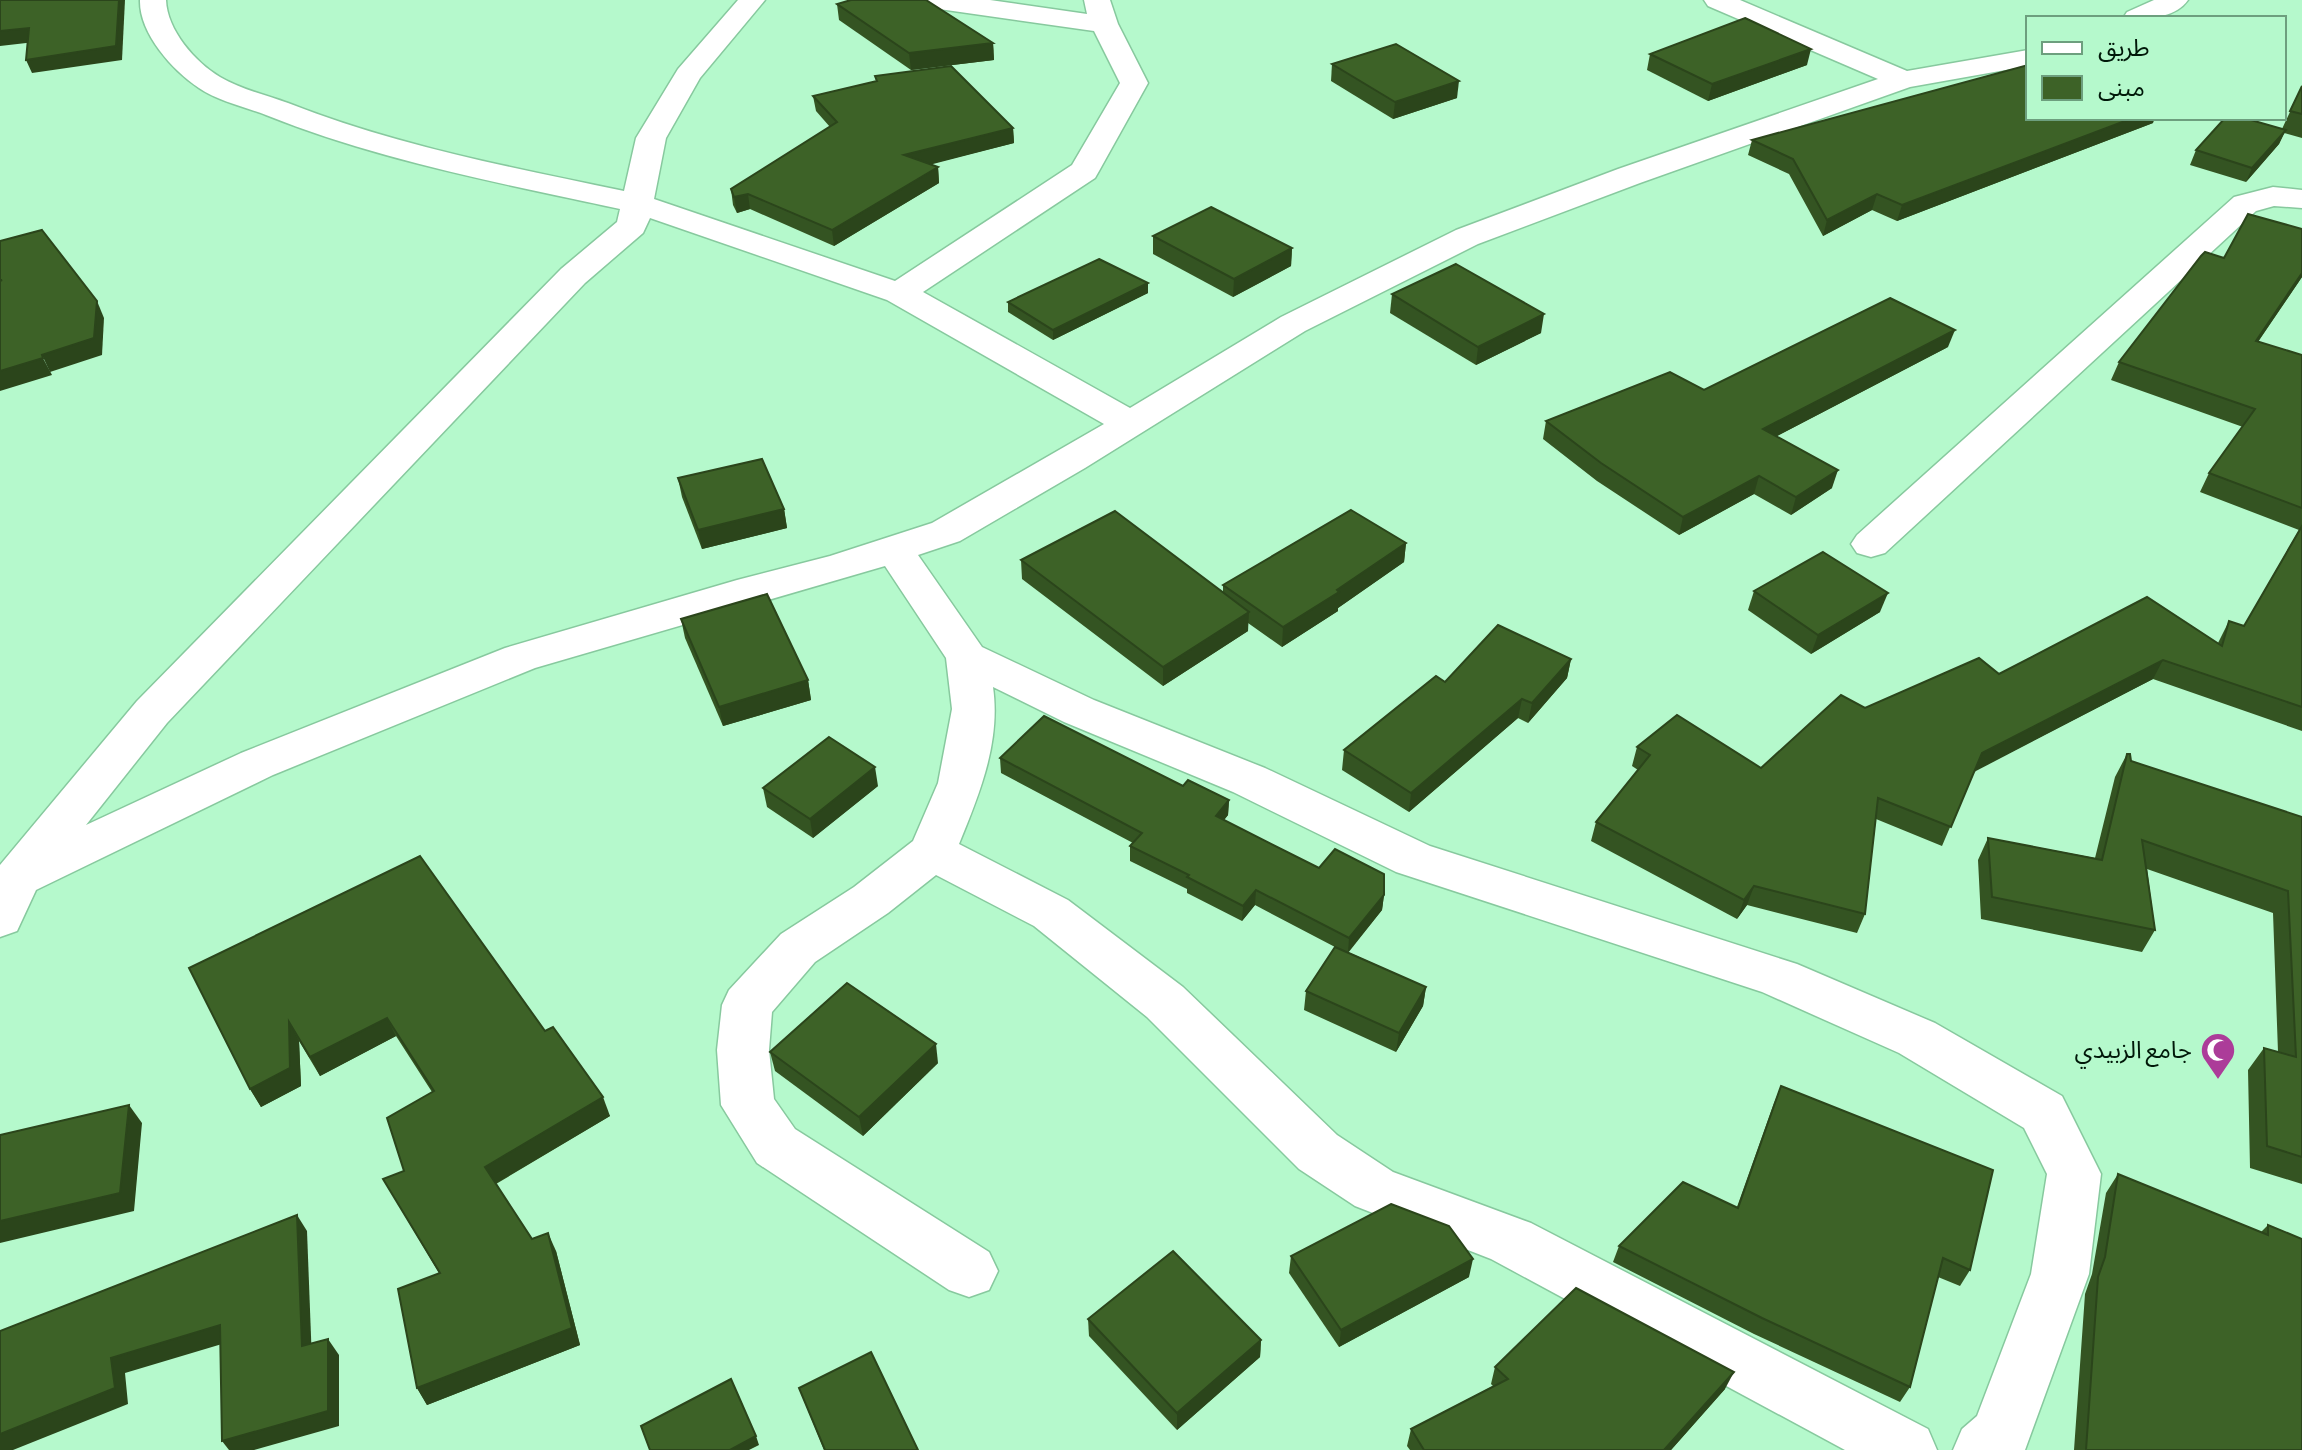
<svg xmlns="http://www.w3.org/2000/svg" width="2302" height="1450" font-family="'Sofia Sans Condensed','Noto Sans Arabic',sans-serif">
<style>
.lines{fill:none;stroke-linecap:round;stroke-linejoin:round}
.street-casing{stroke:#87c99e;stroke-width:3}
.street{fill:#fff;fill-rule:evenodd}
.wall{fill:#345422}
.shaded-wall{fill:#2b451b}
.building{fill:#3d6227;stroke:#2b451b;stroke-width:2}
.labels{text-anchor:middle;stroke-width:8;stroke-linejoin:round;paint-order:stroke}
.poi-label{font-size:24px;fill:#001809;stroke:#b5f9cc;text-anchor:end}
</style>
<rect width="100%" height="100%" fill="#b5f9cc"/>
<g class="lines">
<g class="street-casing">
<g id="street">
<path d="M 140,0 L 166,0 C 167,30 195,62 220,77 C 240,89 266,95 288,103 C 397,146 510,167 624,191 L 636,138 L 678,69 L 738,0 L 765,0 L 700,78 L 666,138 L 654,199 L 895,281 L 1072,165 L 1120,83 L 1094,31 L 932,8 L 923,6 L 919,0 L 990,0 L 1087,14 L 1084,0 L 1110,0 L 1118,24 L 1148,83 L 1099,171 L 1095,178 L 923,292 L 1130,408 L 1281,317 L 1456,230 L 1618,169 L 1878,79 L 1708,6 L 1704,0 L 1740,0 L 1907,71 L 2028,50 L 2028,66 L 1910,87 L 1640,183 L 1478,244 L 1305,331 L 1085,468 L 960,541 L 918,555 L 982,647 L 1094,700 L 1265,768 L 1430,846 L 1797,964 L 1935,1023 L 2062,1096 L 2101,1174 L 2089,1274 L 2025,1450 L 1953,1450 L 1962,1429 L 1977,1416 L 2031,1274 L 2047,1174 L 2024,1128 L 1899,1053 L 1762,992 L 1396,872 L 1233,792 L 1064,722 L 993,687 C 1001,742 979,795 959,844 L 1068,900 L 1183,987 L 1337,1135 L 1393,1172 L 1531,1223 L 1928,1429 L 1937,1450 L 1845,1450 L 1491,1259 L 1355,1206 L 1299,1169 L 1147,1017 L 1034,926 L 936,875 L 888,913 L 815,962 L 772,1012 L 769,1050 L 774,1099 L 795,1129 L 989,1252 L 998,1271 L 989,1290 L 969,1297 L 949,1290 L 757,1163 L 721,1105 L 717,1050 L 722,1005 L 729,990 L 781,934 L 854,887 L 913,841 L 938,783 L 952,709 L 946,658 L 885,566 L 535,668 L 273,775 L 36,890 L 17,931 L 0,937 L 0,865 L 137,701 L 561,269 L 617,222 L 620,209 C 500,183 381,161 266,115 C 245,107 218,101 199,88 C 172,70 139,33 140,0 ZM 650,218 L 887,300 L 1104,424 L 932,523 L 830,556 L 737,580 L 505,648 L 241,753 L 86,825 L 167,723 L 585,283 L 643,233 Z"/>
<path d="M 2154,0 L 2188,0 C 2174,20 2146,18 2123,18 L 2127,12 Z"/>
<polygon points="2273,187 2302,190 2302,208 2274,206 2256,211 1885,553 1871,557 1857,553 1851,544 1857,535 2234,197"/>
</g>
</g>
<use href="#street" class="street"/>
</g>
<g class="wall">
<polygon points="837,4 993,43 994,60 911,70 839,20"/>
<polygon points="1650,54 1807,65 1708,101 1647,70"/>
<polygon points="1332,64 1457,98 1393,119 1331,81"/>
<polygon points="875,76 1013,128 1014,143 930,164 938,167 939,183 834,246 750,209 737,213 733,205 731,189 830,127 816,111 813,96 876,81"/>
<polygon points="2302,86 2302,138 2284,133 2279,144 2246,182 2190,165 2196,150 2282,129"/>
<polygon points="2153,123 1897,221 1872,210 1823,236 1789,174 1748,155 1752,140"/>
<polygon points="1153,236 1292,248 1291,266 1233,297 1153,254"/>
<polygon points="2224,258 2302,277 2258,342 2302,355 2302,731 2153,679 1974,771 1942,846 1876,819 1865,914 1857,933 1747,905 1737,919 1591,841 1596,822 1638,770 1632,766 1637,747 1761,768 1865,708 1999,674 2218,643 2229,621 2244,626 2299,530 2200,492 2209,473 2243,427 2111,380 2119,362"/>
<polygon points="1148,283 1148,293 1053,340 1008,312 1008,302"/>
<polygon points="1392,294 1541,333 1476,365 1390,313"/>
<polygon points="1948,347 1777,436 1832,488 1791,515 1754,494 1679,535 1597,481 1543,439 1546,421 1704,390"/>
<polygon points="678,478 784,509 787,528 702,549 682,497"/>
<polygon points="1406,543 1404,562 1338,608 1338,611 1282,647 1248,623 1248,631 1163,686 1022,579 1021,560 1223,592 1223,585"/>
<polygon points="1754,591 1880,612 1811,654 1748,610"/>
<polygon points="681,619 808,680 811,700 723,726 685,638"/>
<polygon points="1571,659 1567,678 1528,723 1518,718 1409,812 1342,770 1344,750 1445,682"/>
<polygon points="2127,754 2131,761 2302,817 2302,1184 2250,1168 2248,1070 2264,1048 2278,1052 2273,913 2147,869 2155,930 2142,952 1981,919 1978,860 1988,838 2095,858 2115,777"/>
<polygon points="1000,758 1183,786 1229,800 1228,815 1224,820 1319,868 1384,895 1382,910 1348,952 1426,987 1423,1006 1396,1052 1304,1010 1306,991 1335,947 1255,905 1242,921 1187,893 1187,889 1130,861 1130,846 1133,843 1001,773"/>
<polygon points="878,786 813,838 767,807 763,788"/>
<polygon points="189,968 545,1031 610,1116 496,1184 532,1239 556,1251 580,1345 427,1405 417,1388 439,1273 383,1179 404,1171 432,1092 396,1036 320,1076 299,1041 301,1086 261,1107 250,1089"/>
<polygon points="770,1052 938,1063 863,1136 775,1071"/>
<polygon points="1781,1086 1970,1270 1960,1286 1938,1277 1910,1387 1900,1402 1754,1334 1613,1262 1619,1246 1737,1207 1774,1103"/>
<polygon points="2118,1174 2261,1232 2268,1225 2302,1450 2074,1450 2085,1294 2092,1274 2106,1193"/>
<polygon points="1291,1256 1469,1277 1339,1347 1289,1273"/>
<polygon points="1088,1319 1261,1340 1260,1357 1177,1430 1089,1336"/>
<polygon points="1495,1367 1725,1389 1671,1450 1410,1450 1407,1446 1411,1429 1493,1386 1491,1384"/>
<polygon points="799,1388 918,1450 824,1450"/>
</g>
<g class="shaded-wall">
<polygon points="119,0 125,0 122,60 32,73 26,60"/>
<polygon points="29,28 35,42 0,46 0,31"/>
<polygon points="993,43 994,60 911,70 909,53"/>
<polygon points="1811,49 1807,65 1708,101 1712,84"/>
<polygon points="1459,81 1457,98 1393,119 1395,102"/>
<polygon points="2133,118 2155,118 2153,123 1897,221 1902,205"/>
<polygon points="1013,128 1014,143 906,171 904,155"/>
<polygon points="2286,130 2279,144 2246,182 2252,168"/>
<polygon points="938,167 939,183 834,246 832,230"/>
<polygon points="748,194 750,209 737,213 734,197"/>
<polygon points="1877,194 1872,210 1823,236 1827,220"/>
<polygon points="1292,248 1291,266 1233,297 1234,279"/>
<polygon points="2302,273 2302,277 2246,359 2256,341"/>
<polygon points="1148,283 1148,293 1053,340 1053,330"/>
<polygon points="97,301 104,318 102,355 50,372 42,355"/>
<polygon points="1544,314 1541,333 1476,365 1478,347"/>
<polygon points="1955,330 1948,347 1758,446 1763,429"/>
<polygon points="43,358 52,375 0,391 0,371"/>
<polygon points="1838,470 1832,488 1791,515 1796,497"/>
<polygon points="1759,476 1754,494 1679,535 1683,517"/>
<polygon points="784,509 787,528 702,549 698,530"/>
<polygon points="1406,543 1404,562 1338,608 1338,611 1282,647 1283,627"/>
<polygon points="1888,593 1880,612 1811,654 1818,635"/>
<polygon points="1249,612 1248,631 1163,686 1163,667"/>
<polygon points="1571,659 1567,678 1528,723 1532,703"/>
<polygon points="2163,660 2153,679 1974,772 1982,753"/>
<polygon points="808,680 811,700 723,726 719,707"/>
<polygon points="1522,699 1518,718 1409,812 1411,793"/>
<polygon points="875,767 878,786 813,838 810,819"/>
<polygon points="1229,800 1228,815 1215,831 1216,816"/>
<polygon points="1754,886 1747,905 1737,919 1744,900"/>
<polygon points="1256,890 1255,905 1242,921 1243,906"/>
<polygon points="1384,895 1382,910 1348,953 1349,938"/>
<polygon points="1426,987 1423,1006 1396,1052 1399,1033"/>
<polygon points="387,1018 396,1036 320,1076 310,1057"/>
<polygon points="289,1022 299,1041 301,1086 261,1107 250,1089"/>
<polygon points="936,1044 938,1063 863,1136 859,1117"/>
<polygon points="603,1097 610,1116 493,1185 485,1167"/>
<polygon points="129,1105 142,1123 134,1211 0,1243 0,1221"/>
<polygon points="297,1215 307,1231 312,1362 302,1346"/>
<polygon points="548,1233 556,1251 580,1345 427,1405 417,1388"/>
<polygon points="1473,1259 1469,1277 1339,1347 1341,1330"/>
<polygon points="220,1325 232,1341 125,1373 128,1404 13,1450 0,1450 0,1434 111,1358"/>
<polygon points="328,1339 339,1355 339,1426 254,1450 229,1450 222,1441"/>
<polygon points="1261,1340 1260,1357 1177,1430 1177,1413"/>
<polygon points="1734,1372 1725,1389 1671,1450 1664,1450"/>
<polygon points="756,1436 759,1445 749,1450 730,1450"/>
</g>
<g class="building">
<polygon points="0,0 119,0 116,46 26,60 29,28 0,31"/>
<polygon points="851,0 926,0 993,43 909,53 837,4"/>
<polygon points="1745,18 1811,49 1712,84 1650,54"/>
<polygon points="1396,44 1459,81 1395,102 1332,64"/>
<polygon points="2028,65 2028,118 2133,118 1902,205 1877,194 1827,220 1793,159 1752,140"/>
<polygon points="951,66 1013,128 904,155 938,167 832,230 748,194 734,197 731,189 837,122 813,96 877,81 875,76"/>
<polygon points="2302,86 2302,114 2290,111"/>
<polygon points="2225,118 2244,118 2286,130 2252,168 2196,150"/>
<polygon points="1211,207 1292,248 1234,279 1153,236"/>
<polygon points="2248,214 2302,229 2302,273 2256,341 2302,355 2302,508 2209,473 2255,409 2119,362 2201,256 2205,252 2224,258"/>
<polygon points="42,230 97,301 94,338 42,355 43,358 0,371 0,281 2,280 0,280 0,241"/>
<polygon points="1099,259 1148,283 1053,330 1008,302"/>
<polygon points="1456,264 1544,314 1478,347 1392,294"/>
<polygon points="1890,298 1955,330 1763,429 1838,470 1796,497 1759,476 1683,517 1601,463 1546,421 1670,372 1704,390"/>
<polygon points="762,459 784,509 698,530 678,478"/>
<polygon points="1351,510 1406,543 1337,590 1339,592 1283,627 1223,585"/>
<polygon points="1115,511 1249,612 1163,667 1021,560"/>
<polygon points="2302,526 2302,707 2163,660 1982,753 1951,827 1878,798 1865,914 1754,886 1744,900 1596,822 1650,755 1637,747 1677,715 1761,768 1841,695 1865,708 1979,658 1999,674 2147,597 2222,646 2229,621 2244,626"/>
<polygon points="1823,552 1888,593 1818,635 1754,591"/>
<polygon points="767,594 808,680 719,707 681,619"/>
<polygon points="1498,625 1571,659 1532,703 1522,699 1411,793 1344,750 1436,676 1445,682"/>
<polygon points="1044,716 1183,786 1188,780 1229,800 1216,816 1319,868 1335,849 1384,874 1384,895 1349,938 1256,890 1243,906 1187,877 1189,875 1130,846 1142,833 1000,758"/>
<polygon points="829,737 875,767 810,819 763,788"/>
<polygon points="2127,754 2130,754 2131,761 2302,817 2302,1157 2267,1146 2264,1048 2296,1057 2288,891 2142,840 2155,930 1992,897 1988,838 2102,860"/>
<polygon points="420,856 545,1031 553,1027 603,1097 485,1167 532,1239 548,1233 572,1328 417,1388 398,1289 440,1273 383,1179 404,1171 387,1118 434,1091 387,1018 310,1057 289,1022 290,1068 250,1089 189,968"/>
<polygon points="1335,947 1426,987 1399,1033 1306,991"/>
<polygon points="847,983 936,1044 859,1117 770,1052"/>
<polygon points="1781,1086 1993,1170 1970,1270 1943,1258 1910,1387 1762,1318 1619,1246 1683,1182 1738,1208"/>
<polygon points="129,1105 120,1193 0,1221 0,1135"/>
<polygon points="2118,1174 2268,1235 2268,1225 2302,1239 2302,1450 2086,1450 2098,1277 2105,1257"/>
<polygon points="1391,1204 1449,1226 1473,1259 1341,1330 1291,1256"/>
<polygon points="297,1215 302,1346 328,1339 328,1411 222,1441 220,1325 111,1358 115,1388 0,1434 0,1331"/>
<polygon points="1173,1251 1261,1340 1177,1413 1088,1319"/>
<polygon points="1576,1288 1734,1372 1664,1450 1424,1450 1411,1429 1508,1379 1495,1367"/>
<polygon points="871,1352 918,1450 825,1450 799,1388"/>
<polygon points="731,1379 756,1436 730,1450 650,1450 641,1426"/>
</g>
<defs>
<g id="mosque-pin" transform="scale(1.8)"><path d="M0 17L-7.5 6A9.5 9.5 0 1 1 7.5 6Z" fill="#ac3c99" stroke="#b5f9cc"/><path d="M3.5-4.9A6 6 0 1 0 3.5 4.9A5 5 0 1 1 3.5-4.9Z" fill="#fff"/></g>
</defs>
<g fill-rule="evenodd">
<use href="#mosque-pin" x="2218" y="1050"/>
</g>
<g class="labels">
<g class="poi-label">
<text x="2192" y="1058">جامع الزبيدي</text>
</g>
</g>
<rect x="2026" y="16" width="260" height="104" fill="#b5f9cc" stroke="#6d9f7e" stroke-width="2"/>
<rect x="2042" y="42" width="40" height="12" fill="#ffffff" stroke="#6d9f7e" stroke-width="2"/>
<text x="2098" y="56" font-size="24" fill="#001809">طريق</text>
<rect x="2042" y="76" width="40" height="24" fill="#3d6227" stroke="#6d9f7e" stroke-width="2"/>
<text x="2098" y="96" font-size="24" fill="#001809">مبنى</text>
</svg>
